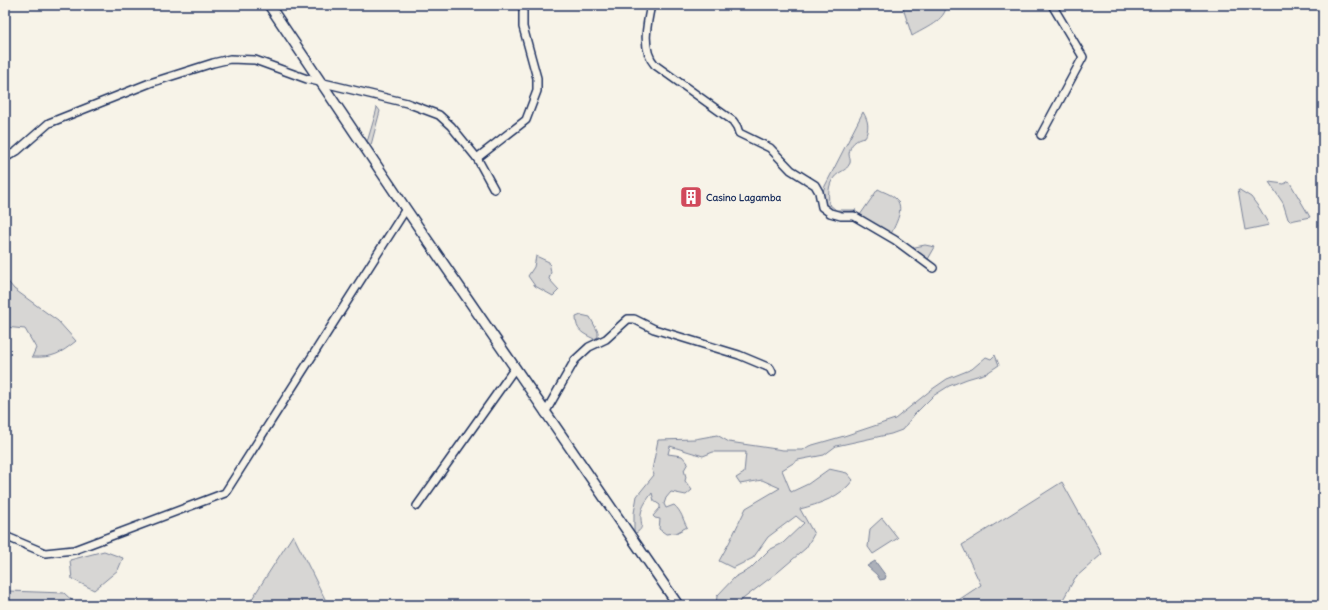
<svg xmlns="http://www.w3.org/2000/svg" width="1328" height="610" font-family="Delius,sans-serif">
<style>
.green{fill:#d7d6d4;stroke:#798299}
.water{fill:#acb0b9;stroke:#727c95}
.lines{fill:none;stroke-linecap:round;stroke-linejoin:round}
.minor-casing{stroke:#1b2f5e;stroke-width:10}
.major-casing{stroke:#1b2f5e;stroke-width:12}
.minor{stroke:#f7f3e8;stroke-width:7}
.major{stroke:#f7f3e8;stroke-width:9}
.labels{text-anchor:middle;stroke-width:3;stroke-linejoin:round;paint-order:stroke}
.poi-label{font-size:10px;font-weight:bold;fill:#1b2f5e;stroke:#f7f3e8;text-anchor:start}
</style>
<rect width="100%" height="100%" fill="#f7f3e8"/>
<filter id="ink" filterUnits="userSpaceOnUse"><feTurbulence type="fractalNoise" baseFrequency=".025" numOctaves="2"/><feDisplacementMap in="SourceGraphic" scale="8" xChannelSelector="R" yChannelSelector="G"/><feConvolveMatrix kernelMatrix="1 2 1 2 8 2 1 2 1" color-interpolation-filters="sRGB"/></filter>
<g filter="url(#ink)">
<g class="green">
<path d="M 902,5 L 946,5 C 947,20 923,29 912,36 Z"/>
<polygon points="377,107 380,111 371,145 367,141 368,139 376,112"/>
<path d="M 863,112 C 869,122 869,128 865,138 C 856,139 850,144 849,154 C 849,157 851,160 850,163 C 847,169 844,170 839,173 C 828,180 828,193 829,204 L 836,210 L 856,210 C 843,214 837,213 826,207 L 822,194 L 825,186 Z"/>
<polygon points="1289,181 1310,217 1290,221 1288,219 1283,203 1269,182 1284,184"/>
<path d="M 878,189 C 883,192 891,194 895,198 C 906,207 895,225 891,234 L 860,215 Z"/>
<polygon points="1238,189 1251,197 1260,209 1269,225 1245,230"/>
<polygon points="925,245 935,247 927,261 910,248"/>
<polygon points="536,256 549,262 551,272 549,279 559,290 553,296 535,286 528,276 534,267"/>
<path d="M 5,278 L 14,289 L 58,321 L 76,341 C 60,354 53,358 32,357 L 36,348 L 25,329 L 5,327 Z"/>
<path d="M 581,315 L 590,317 L 598,332 L 598,337 L 594,339 C 582,333 576,331 576,317 Z"/>
<path d="M 995,355 L 999,365 L 987,373 L 967,379 L 949,386 L 933,396 L 914,415 L 902,430 L 891,434 L 836,446 L 824,455 L 798,460 L 782,470 L 791,492 L 808,484 L 829,469 L 847,473 L 853,480 C 841,497 819,504 800,509 L 814,534 L 806,548 L 778,572 L 735,605 L 716,605 L 717,596 L 735,577 L 750,569 L 769,550 L 783,543 L 804,523 L 796,516 L 768,537 L 753,558 L 733,568 L 719,561 L 729,543 L 746,508 L 780,488 L 762,480 L 740,484 L 736,478 L 744,473 L 746,452 L 713,452 L 703,456 L 670,446 L 668,454 L 682,456 L 688,463 L 684,470 L 686,477 L 685,481 L 692,490 L 686,495 L 671,492 L 666,498 L 664,504 L 666,508 L 674,505 C 682,512 682,518 687,527 L 676,533 L 666,534 L 659,529 L 660,519 L 655,518 L 653,516 L 660,508 L 660,505 L 654,501 L 652,493 C 647,500 642,506 641,514 C 640,524 646,528 634,534 L 634,513 L 637,496 L 654,475 L 652,470 L 658,440 L 695,439 L 717,435 L 729,442 L 783,450 L 803,450 L 809,446 L 844,436 L 895,419 L 931,390 L 947,379 L 972,369 L 986,357 L 991,359 Z"/>
<polygon points="1062,482 1102,554 1075,578 1060,605 951,605 981,585 962,545"/>
<polygon points="882,518 898,538 873,554 868,547 870,529"/>
<polygon points="293,535 328,605 248,605"/>
<polygon points="104,551 123,558 118,570 94,590 72,579 70,560"/>
<polygon points="8,591 64,593 77,605 5,605 5,595"/>
</g>
<polygon class="water" points="875,561 886,576 885,579 880,580 877,575 867,566"/>
<g class="lines">
<g class="minor-casing">
<g id="minor">
<path d="M 651,5 C 647,23 641,50 655,65 L 733,121 L 737,127 L 739,133 L 770,148 L 791,170 L 815,185 L 819,192 L 822,207 L 830,213 L 841,216 L 854,216 L 895,240 L 933,268"/>
<polyline points="1041,135 1083,57 1052,5"/>
<polyline points="5,158 17,151 49,123 150,83 213,63 230,59 255,60 307,79 407,103 439,115 451,126 477,158 494,189"/>
<polyline points="477,158 526,120 537,91 537,78 523,27 523,9 525,5"/>
<polyline points="545,413 575,360 589,347 606,339 628,319 634,319 654,329 739,355 770,368 772,372"/>
<polyline points="417,506 515,368"/>
<polyline points="5,536 45,553 74,550 225,493 406,209"/>
</g>
</g>
<g class="major-casing">
<polyline id="major" points="269,5 406,209 678,605"/>
</g>
<use href="#minor" class="minor"/>
<use href="#major" class="major"/>
</g>
</g>
<defs>
<g id="building-square" transform="scale(1.15)"><rect x="-9" y="-9" width="18" height="18" rx="4" fill="#d1495b" stroke="#f7f3e8"/><path d="M-4-6H4V6H1V3H-1V6H-4ZM-2.5-4.3h1.7v1.8h-1.7ZM.8-4.3h1.7v1.8H.8ZM-2.5-1h1.7V.8h-1.7ZM.8-1h1.7V.8H.8Z" fill="#fff"/></g>
</defs>
<g fill-rule="evenodd">
<use href="#building-square" x="691" y="197"/>
</g>
<g class="labels">
<g class="poi-label">
<text x="706" y="201">Casino Lagamba</text>
</g>
</g>
<rect width="1328" height="610" fill="none" stroke="#f7f3e8" stroke-width="20"/>
<rect x="10" y="10" width="1308" height="590" fill="none" stroke="#1b2f5e" stroke-width="1.5" filter="url(#ink)"/>
</svg>
